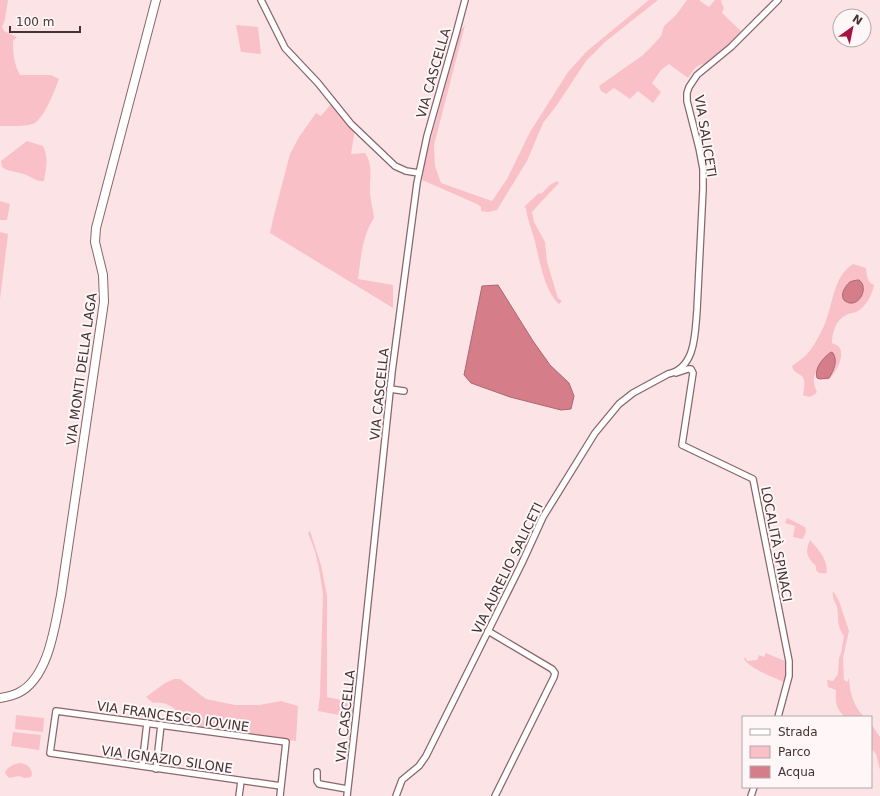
<svg xmlns="http://www.w3.org/2000/svg" width="880" height="796" font-family="'DejaVu Sans',sans-serif">
<style>
.green{fill:#f9c0c7}
.water{fill:#d67d8a;stroke:#aa6770}
.lines{fill:none;stroke-linecap:round;stroke-linejoin:round}
.street-casing{stroke:#88666a;stroke-width:8}
.secondary-casing{stroke:#88666a;stroke-width:10}
.street{stroke:#fff;stroke-width:5.5}
.secondary{stroke:#fff;stroke-width:8}
.labels{text-anchor:middle;stroke-width:4;stroke-linejoin:round;paint-order:stroke}
.street-label{font-size:13px;fill:#433335;stroke:#fef6f7}
</style>
<rect width="100%" height="100%" fill="#fce4e6"/>
<g class="green">
<path d="M 0,0 L 8,0 L 5,19 L 2,27 L 4,31 L 17,37 L 13,41 C 13,54 14,64 20,75 L 51,75 L 59,79 C 55,90 45,116 35,123 C 27,127 9,126 0,126 Z"/>
<polygon points="649,0 658,0 605,42 586,61 557,105 543,123 527,161 497,210 488,212 481,211 481,207 477,204 422,180 425,160 460,32 465,25 434,145 435,166 441,183 492,201 507,179 530,132 568,72 587,51"/>
<path d="M 687,0 L 700,0 L 700,1 L 709,7 L 715,0 L 721,0 L 722,4 L 724,8 L 722,13 L 744,34 L 707,65 C 697,62 693,71 688,78 L 669,64 L 661,70 L 652,83 L 661,92 L 653,103 L 638,91 L 630,99 L 614,88 L 606,94 L 601,91 L 599,86 L 643,55 L 654,44 L 661,36 L 664,26 L 676,15 Z"/>
<polygon points="236,25 258,27 261,54 241,52"/>
<path d="M 332,103 L 355,129 L 351,154 L 365,153 C 374,166 369,179 370,193 C 371,202 373,210 374,218 C 362,236 361,258 358,279 L 393,285 L 393,308 L 270,233 L 274,215 L 290,154 L 299,137 L 316,113 L 321,116 Z"/>
<path d="M 27,141 L 43,146 C 49,158 46,168 44,181 C 36,182 32,177 26,175 C 18,171 10,173 2,167 L 1,161 Z"/>
<path d="M 557,181 L 559,183 L 540,203 L 532,212 L 534,222 L 545,242 L 547,262 L 558,298 L 562,301 L 559,304 C 544,291 539,257 534,238 C 531,228 527,218 526,208 L 524,207 L 539,193 L 541,194 L 550,185 Z"/>
<polygon points="0,201 10,204 7,220 0,220"/>
<polygon points="0,232 8,234 0,299"/>
<path d="M 853,264 L 866,268 C 867,275 867,283 874,285 C 872,295 867,305 858,311 C 855,313 850,313 846,315 C 836,320 832,332 832,343 C 834,344 836,345 838,346 C 847,354 835,375 828,380 L 824,379 L 829,378 C 833,370 838,362 833,353 L 831,352 C 825,360 812,373 814,383 C 814,386 816,389 817,392 C 813,397 808,398 803,395 C 809,368 795,379 792,366 C 797,362 802,359 807,354 C 813,348 819,336 823,328 C 833,308 832,277 853,264 Z"/>
<polygon points="787,518 805,527 806,531 803,539 793,537 795,526 785,523"/>
<polygon points="310,531 321,565 327,596 327,697 355,703 354,718 318,711 320,695 323,594 319,569 315,551 308,533"/>
<path d="M 810,540 C 819,550 827,558 827,573 C 820,574 815,573 816,566 C 806,557 805,551 810,540 Z"/>
<path d="M 833,591 L 839,601 L 849,631 L 843,658 L 844,680 L 847,682 L 849,678 C 850,694 853,705 864,717 L 845,717 C 836,709 835,702 836,690 L 828,687 L 827,680 L 833,681 L 838,674 L 839,658 L 841,653 L 844,636 C 836,626 839,617 837,607 C 835,601 832,598 833,591 Z"/>
<path d="M 766,653 L 787,662 L 786,683 C 776,678 747,668 744,658 L 746,658 L 747,661 L 757,660 L 759,655 L 764,657 Z"/>
<path d="M 174,679 L 180,679 L 206,699 L 235,705 L 259,705 L 281,701 L 298,706 L 296,741 L 230,733 L 230,728 L 219,727 L 218,731 L 185,726 C 181,712 169,700 153,703 L 146,697 L 165,683 Z"/>
<polygon points="16,715 44,718 43,732 15,729"/>
<polygon points="871,724 880,737 880,770 876,754 871,748"/>
<polygon points="13,732 41,735 39,750 11,746"/>
<path d="M 20,763 C 27,764 31,767 32,774 L 31,777 L 24,778 L 19,776 L 9,778 L 5,773 C 7,767 13,764 20,763 Z"/>
</g>
<g class="water">
<path d="M 859,280 C 870,288 858,310 845,301 C 839,296 845,286 850,282 C 852,281 856,280 859,280 Z"/>
<polygon points="498,285 533,341 550,365 569,383 574,396 571,409 561,410 510,397 471,383 464,375 482,286"/>
<path d="M 831,352 L 833,353 C 838,361 834,370 829,378 L 820,379 L 817,378 C 814,368 823,358 831,352 Z"/>
</g>
<g class="lines">
<g class="street-casing">
<g id="street">
<polyline points="261,0 285,48 318,83 351,124 395,166 406,171 419,173"/>
<polyline points="676,373 688,369 691,369 693,373 682,445 753,479 789,661 789,676 778,717"/>
<polyline points="390,389 404,391"/>
<polyline points="488,631 552,669 555,673 554,677 495,796"/>
<polyline points="142,766 147,723"/>
<polyline points="156,769 161,725"/>
<polyline points="317,772 317,781 319,784 347,789"/>
<polyline points="239,796 241,781"/>
<polyline points="280,796 286,742 56,711 50,753 281,786"/>
<polyline points="347,796 356,717 392,372 417,183 427,136 457,30 465,0"/>
<path d="M 396,796 L 402,780 L 419,766 L 426,756 L 522,563 L 543,517 L 595,433 L 619,404 L 633,393 L 668,374 C 696,368 695,333 697,310 L 703,189 L 703,169 L 699,148 L 687,101 L 687,93 L 689,87 L 697,75 L 731,47 L 778,0"/>
<polyline points="751,796 754,787"/>
</g>
</g>
<g class="secondary-casing">
<path id="secondary" d="M 0,698 C 6,697 12,696 18,693 C 49,678 55,625 61,595 L 104,302 L 103,275 L 95,242 L 96,228 L 156,0"/>
</g>
<use href="#street" class="street"/>
<use href="#secondary" class="secondary"/>
</g>
<g class="labels">
<g class="street-label">
<text transform="translate(433 73) rotate(-74)" y="5">VIA CASCELLA</text>
<text transform="translate(706 136) rotate(81)" y="5">VIA SALICETI</text>
<text transform="translate(81 369) rotate(-82)" y="5">VIA MONTI DELLA LAGA</text>
<text transform="translate(379 394) rotate(-84)" y="5">VIA CASCELLA</text>
<text transform="translate(777 544) rotate(79)" y="5">LOCALITÀ SPINACI</text>
<text transform="translate(507 568) rotate(-64)" y="5">VIA AURELIO SALICETI</text>
<text transform="translate(173 716) rotate(8)" y="5">VIA FRANCESCO IOVINE</text>
<text transform="translate(345 716) rotate(-84)" y="5">VIA CASCELLA</text>
<text transform="translate(167 759) rotate(8)" y="5">VIA IGNAZIO SILONE</text>
</g>
</g>
<rect x="742" y="716" width="130" height="72" fill="#fef6f7" stroke="#b3a8a9"/>
<rect x="750" y="729" width="20" height="6" fill="#ffffff" stroke="#b3a8a9"/>
<text x="778" y="736" font-size="12" fill="#433335">Strada</text>
<rect x="750" y="746" width="20" height="12" fill="#f9c0c7" stroke="#b3a8a9"/>
<text x="778" y="756" font-size="12" fill="#433335">Parco</text>
<rect x="750" y="766" width="20" height="12" fill="#d67d8a" stroke="#b3a8a9"/>
<text x="778" y="776" font-size="12" fill="#433335">Acqua</text>
<g transform="translate(852 28) rotate(33)"><circle r="19" fill="#fef6f7" stroke="#b3a8a9"/>
<path d="M0-3L7 15L0 10L-7 15Z" fill="#a81243"/>
<text y="-6" font-size="11" font-weight="bold" text-anchor="middle" fill="#433335">N</text>
</g>
<path d="M10 26v6h70v-6" fill="none" stroke="#433335" stroke-width="2"/>
<text x="16" y="26" font-size="12" fill="#433335" stroke="#fef6f7" stroke-width="3" paint-order="stroke">100 m</text>
</svg>
